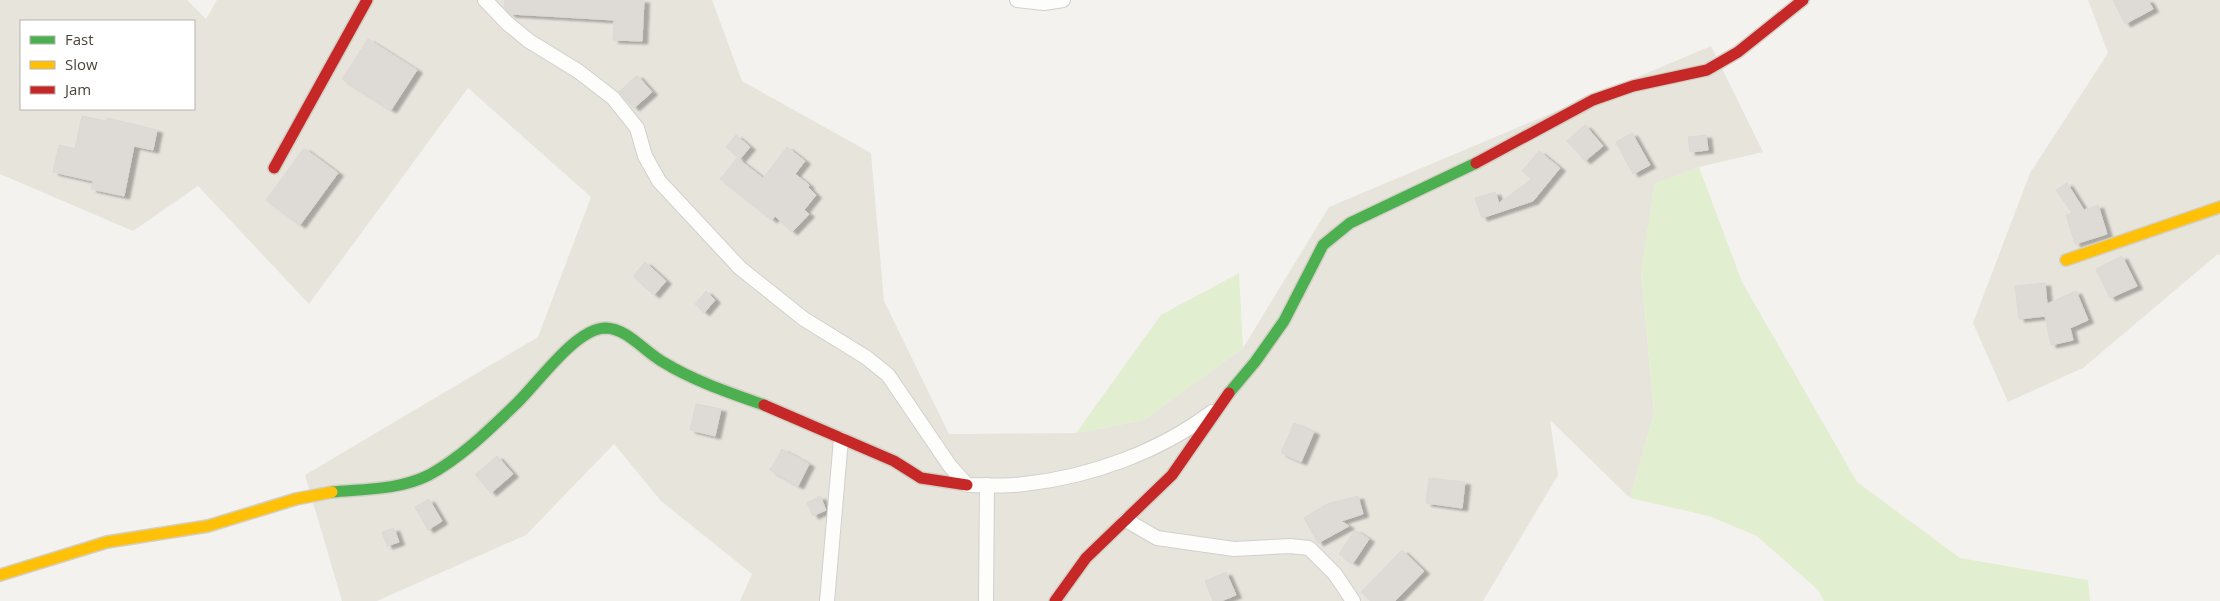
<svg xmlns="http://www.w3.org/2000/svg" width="2220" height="601" font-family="'Open Sans',sans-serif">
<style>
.residential{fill:#e7e4dc;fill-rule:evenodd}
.green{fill:#e1eecf}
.building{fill:#dedbd6;stroke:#dcd9d4;filter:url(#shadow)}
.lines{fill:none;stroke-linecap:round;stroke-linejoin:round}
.street-casing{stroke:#d2d0cb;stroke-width:16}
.fast-casing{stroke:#d3cfc5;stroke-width:14}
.slow-casing{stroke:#d3cfc5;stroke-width:14}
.jam-casing{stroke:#d3cfc5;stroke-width:14}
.street{stroke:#fdfdfc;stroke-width:14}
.fast{stroke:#4caf50;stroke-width:11}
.slow{stroke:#ffc107;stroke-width:11}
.jam{stroke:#c62828;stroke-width:11}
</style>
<defs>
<filter id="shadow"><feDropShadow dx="5.5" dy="3" stdDeviation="1" flood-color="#0004"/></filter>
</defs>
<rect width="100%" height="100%" fill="#f4f2ee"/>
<g class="residential">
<path d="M 0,0 L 187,0 L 206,19 L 217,0 L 712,0 L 742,81 L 871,153 L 884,301 L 949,434 L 1076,433 L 1144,420 L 1243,348 L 1329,207 L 1711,46 L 1763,152 L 1699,167 L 1655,184 L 1641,271 L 1654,413 L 1630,498 L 1550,420 L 1558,475 L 1483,601 L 740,601 L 752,574 L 661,501 L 614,444 L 526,535 L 377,601 L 342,601 L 305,475 L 538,337 L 591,197 L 468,88 L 309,304 L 198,186 L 133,231 L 0,174 ZM 21,21 L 194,21 L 194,109 L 21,109 Z"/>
<polygon points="2088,0 2220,0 2220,255 2218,254 2083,368 2008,402 1973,323 2030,173 2108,53"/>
</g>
<g class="green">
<polygon points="1699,167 1742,282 1857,482 1960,558 2088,580 2090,601 1824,601 1818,590 1757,536 1709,516 1630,498 1654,413 1641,271 1655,183"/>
<polygon points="1239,273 1243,348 1144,420 1076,433 1161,315"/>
</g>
<g class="building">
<polygon points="505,0 644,0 642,41 613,40 614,20 510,14 504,7"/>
<polygon points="2113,0 2148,0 2153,9 2125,24"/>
<polygon points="368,39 417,70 391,110 342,79"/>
<polygon points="637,75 652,92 634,108 619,92"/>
<polygon points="82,116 106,121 107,118 157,130 153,150 134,146 124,196 91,189 93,181 53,172 59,145 75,149"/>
<polygon points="1585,125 1603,146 1585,161 1567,141"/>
<polygon points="1632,133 1650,165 1633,174 1616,142"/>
<polygon points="736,135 750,147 740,159 726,147"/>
<polygon points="1706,135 1708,150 1690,152 1688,137"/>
<polygon points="787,147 805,161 795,174 809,185 808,187 816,195 804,210 809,214 792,232 775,216 772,220 720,179 737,158 763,178"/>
<polygon points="304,148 338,173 300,225 266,200"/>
<polygon points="1539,151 1560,168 1533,201 1482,218 1475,198 1495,192 1499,203 1532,179 1522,171"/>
<polygon points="2067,183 2084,210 2098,205 2107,234 2075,244 2066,215 2072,213 2056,190"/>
<polygon points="2122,256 2137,286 2110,298 2096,269"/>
<polygon points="645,262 666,281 654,295 633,276"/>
<polygon points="2045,283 2047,304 2076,291 2088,320 2070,328 2073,340 2051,345 2045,316 2019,319 2015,286"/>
<polygon points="706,291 715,300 704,313 695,304"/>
<polygon points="696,404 721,409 715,436 690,430"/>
<polygon points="1294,423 1314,432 1301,462 1281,453"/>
<polygon points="782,449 809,464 798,486 770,470"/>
<polygon points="497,456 513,474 491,493 475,475"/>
<polygon points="1429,478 1465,482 1462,508 1426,503"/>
<polygon points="820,496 826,510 813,516 807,503"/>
<polygon points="1358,496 1363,514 1341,521 1349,526 1318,543 1304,518 1327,504"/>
<polygon points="429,499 442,521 428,530 415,507"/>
<polygon points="394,528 399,542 387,546 382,532"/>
<polygon points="1355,530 1369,539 1353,563 1339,554"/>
<polygon points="1402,550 1424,571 1395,601 1371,601 1361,592"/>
<polygon points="1226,572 1236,595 1221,601 1213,601 1205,581"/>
</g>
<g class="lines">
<g class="street-casing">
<g id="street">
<path d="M 485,0 L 507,23 L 529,41 L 578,71 L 613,98 L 637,128 L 645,156 L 659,181 L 740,268 L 804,319 L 867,358 L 888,375 L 950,466 L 967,485 C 986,485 1006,487 1024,484 C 1090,477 1159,452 1212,412"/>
<polyline points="1017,0 1044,3 1063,0"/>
<polyline points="1126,520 1157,538 1234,549 1290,546 1309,548 1335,574 1353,601"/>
<polyline points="827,601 841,439"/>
<polyline points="986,601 987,485"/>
</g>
</g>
<g class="fast-casing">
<g id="fast">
<polyline points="1229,393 1255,362 1284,321 1323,245 1350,223 1476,163"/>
<path d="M 332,492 C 365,489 399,490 429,475 C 462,457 490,429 517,403 C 538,383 575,329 605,328 C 627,328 645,352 663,362 C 694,381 730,393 764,405"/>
</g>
</g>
<g class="slow-casing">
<g id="slow">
<polyline points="2066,260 2220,207"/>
<polyline points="0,575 107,542 208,526 296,499 332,492"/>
</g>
</g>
<g class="jam-casing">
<g id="jam">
<polyline points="1476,163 1593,100 1633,86 1707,70 1738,52 1803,0"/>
<polyline points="274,168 367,0"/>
<polyline points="764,405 894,461 921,478 967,485"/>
<polyline points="1055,601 1086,558 1172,475 1229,393"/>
</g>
</g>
<use href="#street" class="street"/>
<use href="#fast" class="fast"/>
<use href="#slow" class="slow"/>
<use href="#jam" class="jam"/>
</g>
<rect x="20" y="20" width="175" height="90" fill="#ffffff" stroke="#b7b4b0"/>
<rect x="30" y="36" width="25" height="8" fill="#4caf50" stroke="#b7b4b0"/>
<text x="65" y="45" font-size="15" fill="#4b4439">Fast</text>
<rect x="30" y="61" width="25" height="8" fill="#ffc107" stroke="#b7b4b0"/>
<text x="65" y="70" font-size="15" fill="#4b4439">Slow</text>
<rect x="30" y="86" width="25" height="8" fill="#c62828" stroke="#b7b4b0"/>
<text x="65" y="95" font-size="15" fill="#4b4439">Jam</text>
</svg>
